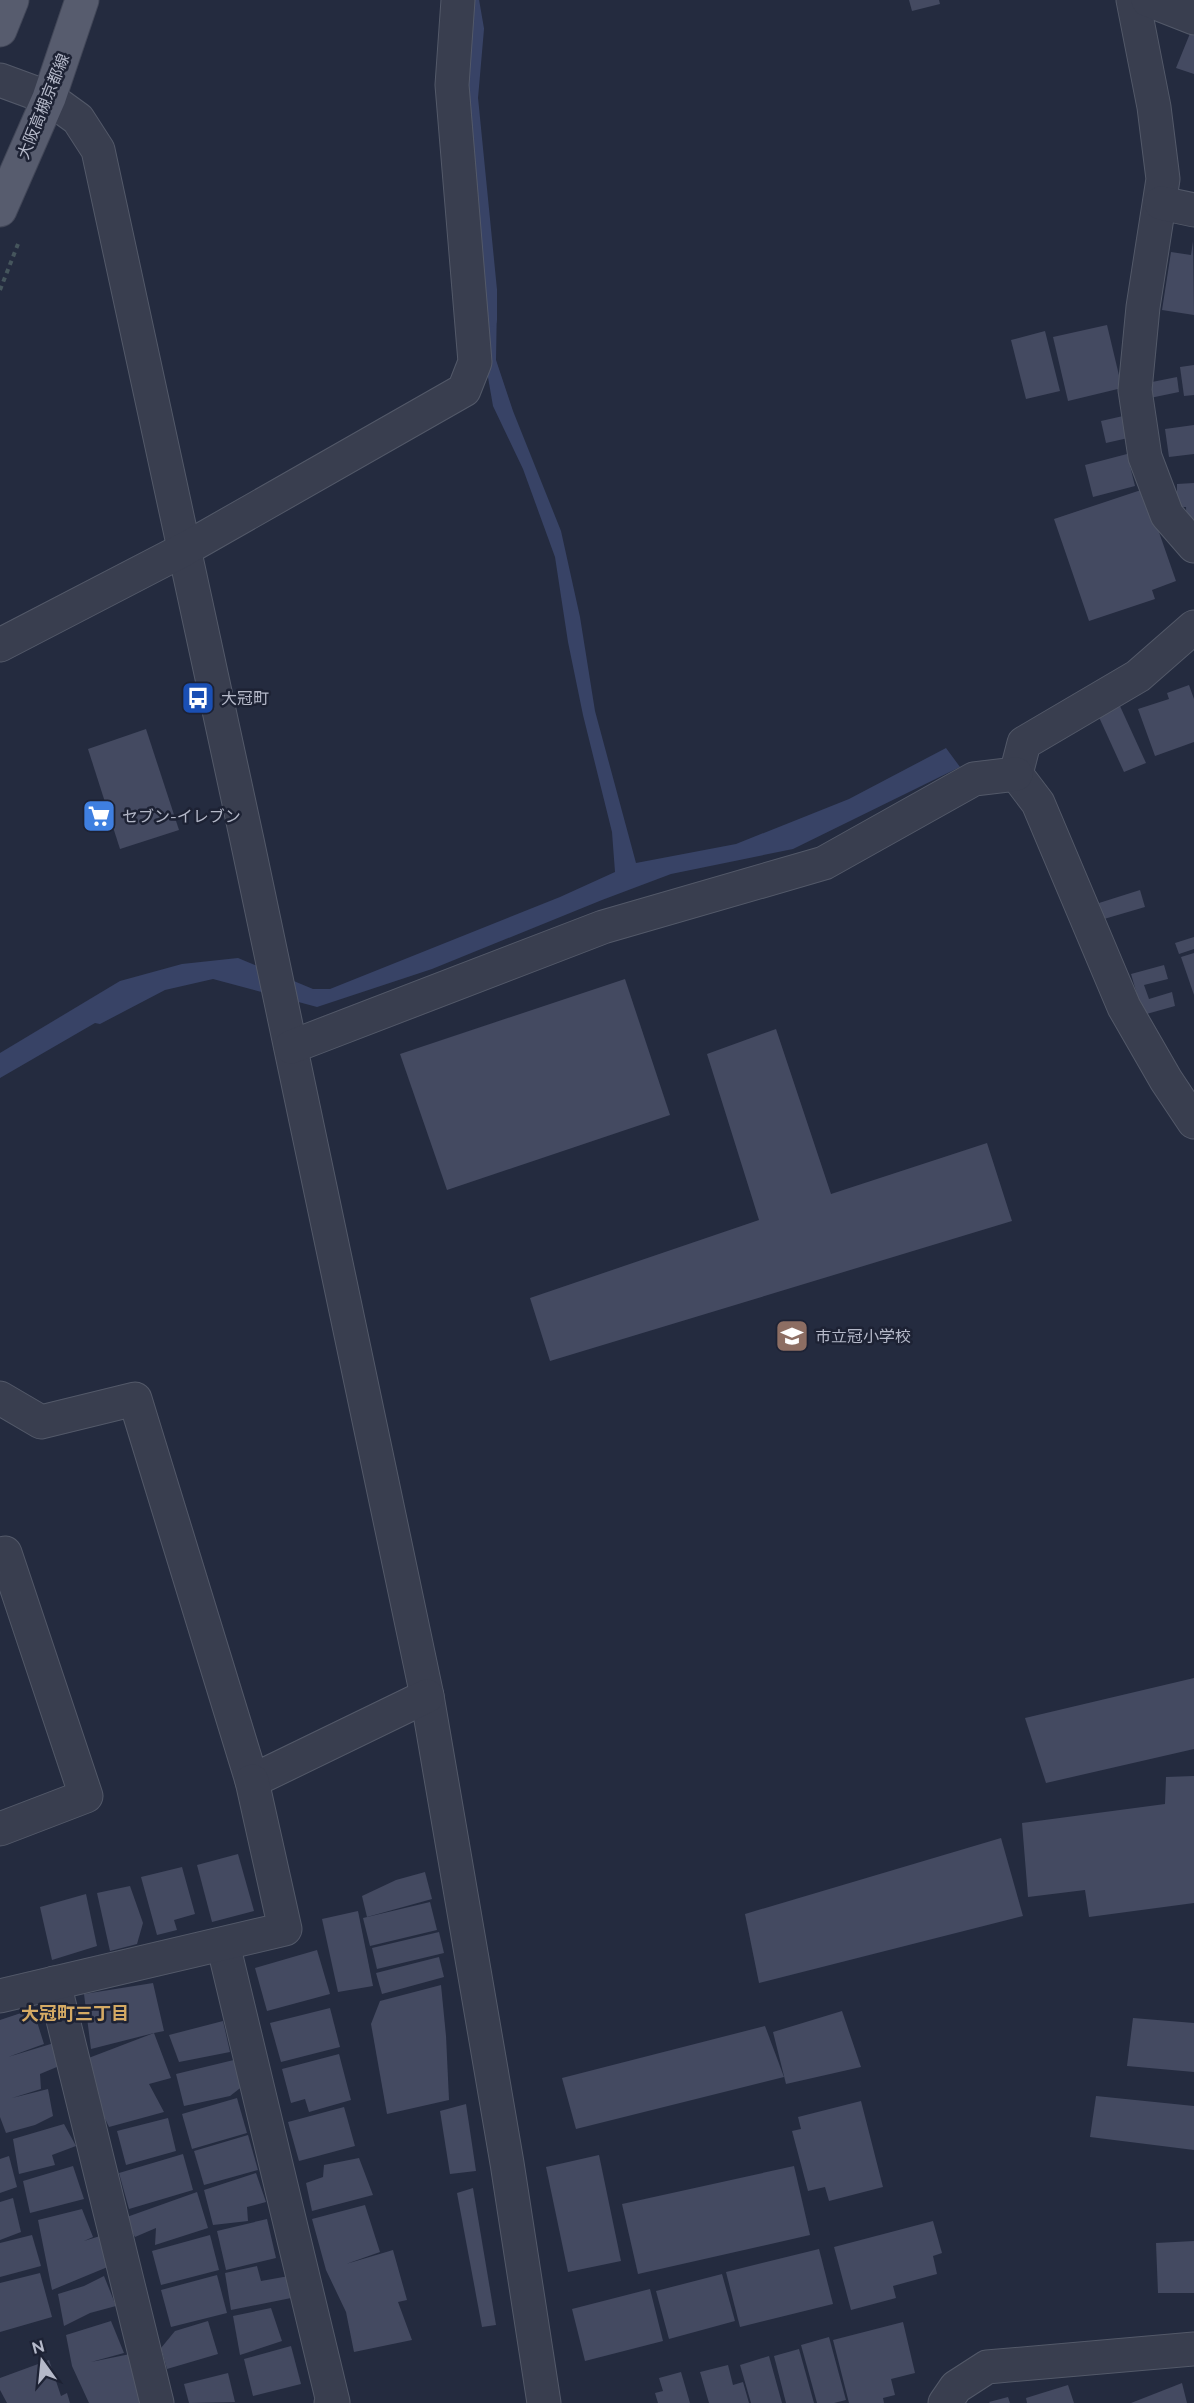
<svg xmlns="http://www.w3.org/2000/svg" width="1194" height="2403" font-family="Raleway,'Noto Sans JP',sans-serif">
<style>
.water{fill:#384366}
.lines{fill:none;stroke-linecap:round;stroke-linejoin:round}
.stream{stroke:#384366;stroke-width:14}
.building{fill:#444a61}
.minor-casing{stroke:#535969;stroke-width:35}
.major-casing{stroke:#424758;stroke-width:35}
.path{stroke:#45555c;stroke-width:4;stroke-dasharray:4.5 4.5;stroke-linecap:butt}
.minor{stroke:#393e4f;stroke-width:33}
.major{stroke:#575c6e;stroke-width:33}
.labels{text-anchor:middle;stroke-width:5;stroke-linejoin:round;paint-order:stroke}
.street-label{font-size:16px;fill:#b5b9c9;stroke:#1d2234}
.poi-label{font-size:16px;fill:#b5b9c9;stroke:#1d2234;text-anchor:start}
.neighbourhood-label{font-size:18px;font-weight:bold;fill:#d5aa64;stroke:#1d2234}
</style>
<rect width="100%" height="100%" fill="#242b3f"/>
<polygon class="water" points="497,301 496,360 513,411 561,531 580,617 595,711 636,863 736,844 849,799 946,748 960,767 793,849 671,874 602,900 432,969 317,1007 213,979 165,990 100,1024 95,1023 0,1078 0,1053 120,981 182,964 238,958 313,989 330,989 560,897 615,872 612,832 583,715 568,642 555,557 523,469 493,406 485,360 482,303"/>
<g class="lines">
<polyline class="stream" points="472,0 477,29 471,98 490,290 490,320"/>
</g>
<g class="building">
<polygon points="909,0 939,0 940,4 912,11"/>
<polygon points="1191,31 1194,32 1194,74 1176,68"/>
<polygon points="1193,241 1194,315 1162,310 1171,252 1191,255"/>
<polygon points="1107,325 1122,388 1068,401 1053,337"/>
<polygon points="1045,331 1060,391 1026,399 1011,340"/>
<polygon points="1194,365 1194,395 1184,396 1180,367"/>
<polygon points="1177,377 1179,392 1150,398 1147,383"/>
<polygon points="1132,414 1137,436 1106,443 1101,421"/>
<polygon points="1194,425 1194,454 1169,457 1165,429"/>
<polygon points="1127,454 1135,486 1093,497 1085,465"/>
<polygon points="1194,483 1194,532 1187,532 1186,507 1177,507 1177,484"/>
<polygon points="1144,489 1176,581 1152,590 1155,599 1089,621 1054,519"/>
<polygon points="1189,685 1194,699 1194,742 1155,756 1138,709 1169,699 1167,693"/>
<polygon points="1119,704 1146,763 1124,772 1098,715"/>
<polygon points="146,729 179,830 120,849 88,749"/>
<polygon points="1140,890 1145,907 1104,919 1099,903"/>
<polygon points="1194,937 1194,949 1179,954 1175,943"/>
<polygon points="1194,953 1194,995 1181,957"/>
<polygon points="1164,965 1168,979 1144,985 1149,999 1172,992 1175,1006 1143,1015 1131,974"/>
<polygon points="625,979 670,1115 447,1190 400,1054"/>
<polygon points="776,1029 831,1194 987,1143 1012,1221 550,1361 530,1298 759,1220 707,1054"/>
<polygon points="1194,1678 1194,1749 1046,1783 1025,1718"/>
<polygon points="1194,1776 1194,1903 1089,1917 1085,1890 1028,1897 1022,1823 1165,1804 1166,1777"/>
<polygon points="1001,1838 1023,1916 759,1983 745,1914"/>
<polygon points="238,1854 254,1911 212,1922 197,1865"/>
<polygon points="182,1867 195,1914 174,1920 177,1930 157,1935 141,1877"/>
<polygon points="425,1872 432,1899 367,1917 362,1896 396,1880"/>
<polygon points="130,1886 143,1923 137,1944 110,1951 97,1893"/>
<polygon points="86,1894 97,1946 52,1960 40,1907"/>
<polygon points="430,1902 437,1930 370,1946 363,1918"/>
<polygon points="358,1911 373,1986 338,1992 322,1919"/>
<polygon points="439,1932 444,1953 377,1969 372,1948"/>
<polygon points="317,1950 330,1994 267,2011 255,1968"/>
<polygon points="439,1957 444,1977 382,1994 376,1973"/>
<polygon points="153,1983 164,2031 154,2033 171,2078 149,2084 164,2112 109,2127 95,2098 86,2059 154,2033 91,2049 84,1994"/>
<polygon points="441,1985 446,2036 449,2100 387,2114 371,2024 380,2001"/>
<polygon points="330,2008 340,2047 281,2062 270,2023"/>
<polygon points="33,2009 44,2044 8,2057 54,2043 64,2064 40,2074 41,2089 12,2098 48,2089 53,2116 35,2125 6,2133 0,2117 0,2020"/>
<polygon points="842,2011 861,2067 786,2084 773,2032"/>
<polygon points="1133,2018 1194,2023 1194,2072 1127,2066"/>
<polygon points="223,2021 230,2052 179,2062 169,2035"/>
<polygon points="765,2026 784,2077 576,2129 562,2078"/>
<polygon points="339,2054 351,2100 309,2112 305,2099 291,2103 282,2069"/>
<polygon points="242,2058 248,2082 230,2096 184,2106 176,2074"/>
<polygon points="1096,2096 1194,2106 1194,2150 1090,2137"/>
<polygon points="237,2098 247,2133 192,2149 182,2114"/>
<polygon points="861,2101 883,2187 829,2201 825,2187 808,2191 792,2131 801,2129 798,2117"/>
<polygon points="466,2104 476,2171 450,2174 440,2111"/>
<polygon points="344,2107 355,2146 299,2161 288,2122"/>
<polygon points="168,2118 176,2151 126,2165 117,2131"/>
<polygon points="64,2124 76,2146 52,2155 55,2165 19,2174 13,2139"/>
<polygon points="248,2135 258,2170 204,2185 194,2151"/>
<polygon points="183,2154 193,2190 129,2209 119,2173"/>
<polygon points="599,2155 621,2261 568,2272 546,2167"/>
<polygon points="9,2156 17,2187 0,2193 0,2159"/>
<polygon points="359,2158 373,2195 312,2211 306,2183 323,2177 324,2165"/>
<polygon points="73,2166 84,2199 30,2213 23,2181"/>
<polygon points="794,2166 810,2235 638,2274 622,2204"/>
<polygon points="256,2173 266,2202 247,2207 248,2221 213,2225 204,2190"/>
<polygon points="473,2188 496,2325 482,2327 457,2193"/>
<polygon points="197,2192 208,2228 155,2245 156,2228 135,2237 124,2218"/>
<polygon points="13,2198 21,2232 0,2240 0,2202"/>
<polygon points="365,2205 380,2252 346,2264 393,2250 407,2300 398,2302 412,2340 354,2352 346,2312 326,2270 312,2219"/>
<polygon points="82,2209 93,2237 84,2241 100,2236 110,2266 52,2290 38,2220"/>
<polygon points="267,2219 276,2258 226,2270 217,2231"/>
<polygon points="933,2221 942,2253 933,2256 937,2274 893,2286 896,2298 851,2310 834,2247"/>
<polygon points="32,2235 41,2266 0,2277 0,2243"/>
<polygon points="210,2235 219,2270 161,2285 152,2251"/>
<polygon points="1194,2241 1194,2293 1158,2293 1156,2243"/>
<polygon points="819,2249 833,2304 740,2327 726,2272"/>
<polygon points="257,2266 261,2281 289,2276 296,2297 231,2310 225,2273"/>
<polygon points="40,2273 52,2317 0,2332 0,2283"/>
<polygon points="722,2274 735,2321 669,2339 656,2291"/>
<polygon points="217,2275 227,2313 171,2327 161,2290"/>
<polygon points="104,2276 116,2306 90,2313 64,2326 58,2294 84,2286"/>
<polygon points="650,2289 663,2341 585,2361 572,2309"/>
<polygon points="271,2308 282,2341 240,2355 233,2316"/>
<polygon points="111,2321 124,2353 91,2362 130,2354 140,2403 89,2403 72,2366 66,2335"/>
<polygon points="208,2321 218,2354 167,2369 161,2348 175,2331"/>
<polygon points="903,2322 915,2373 891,2379 895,2395 883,2398 884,2403 849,2403 833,2340"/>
<polygon points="829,2337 846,2400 834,2403 817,2403 801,2345"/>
<polygon points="291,2346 301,2384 253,2396 244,2359"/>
<polygon points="799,2349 814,2403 786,2403 774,2356"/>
<polygon points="769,2356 782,2403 751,2403 740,2365"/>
<polygon points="49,2360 61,2396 67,2393 70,2403 7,2403 0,2390 0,2378"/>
<polygon points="728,2365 733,2385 743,2382 749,2403 709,2403 700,2372"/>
<polygon points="681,2372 690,2403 658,2403 655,2393 663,2391 659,2378"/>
<polygon points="228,2373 235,2402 189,2403 184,2384"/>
<polygon points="1182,2383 1187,2403 1131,2403"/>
<polygon points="1068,2385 1074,2403 1027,2403 1026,2398"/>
<polygon points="1008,2397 1010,2403 990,2403 989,2402"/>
</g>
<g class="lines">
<g class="minor-casing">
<g id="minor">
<polyline points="1133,0 1154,107 1163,179 1143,307 1135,390 1145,457 1167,515 1194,546"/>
<polyline points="1148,0 1194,18"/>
<polyline points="0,80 49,98 78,119 98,150 247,840 427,1696 507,2163 544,2403"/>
<polyline points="1161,203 1194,210"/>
<polyline points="0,645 185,549 464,390 475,362 452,85 458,0"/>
<polyline points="1016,774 1038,803 1124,1007 1166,1080 1194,1122"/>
<polyline points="1016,774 1024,743 1138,676 1194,627"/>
<polyline points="291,1047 603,927 824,863 974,779 1016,774"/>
<polyline points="0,1398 41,1422 135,1399 252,1781 427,1696"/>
<polyline points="0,1829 86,1796 5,1553"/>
<polyline points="223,1944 333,2402 331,2403"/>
<polyline points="54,1983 157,2403"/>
<polyline points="0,1996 285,1929 252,1781"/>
<polyline points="945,2403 956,2387 987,2367 1194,2349"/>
</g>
</g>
<g class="major-casing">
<g id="major">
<polyline points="0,30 12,0"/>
<polyline points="0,210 49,98 82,0"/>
</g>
</g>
<polyline class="path" points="0,290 18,244"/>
<use href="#minor" class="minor"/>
<use href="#major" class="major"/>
</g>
<defs>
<g id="bus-square" transform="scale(1.725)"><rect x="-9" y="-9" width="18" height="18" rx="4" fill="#1a4fb4" stroke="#1d2234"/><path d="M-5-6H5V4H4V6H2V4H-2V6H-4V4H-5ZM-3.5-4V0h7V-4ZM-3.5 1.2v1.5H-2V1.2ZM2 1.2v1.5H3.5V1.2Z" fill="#fff"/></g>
<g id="supermarket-square" transform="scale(1.725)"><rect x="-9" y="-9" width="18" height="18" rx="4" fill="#3f7fe0" stroke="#1d2234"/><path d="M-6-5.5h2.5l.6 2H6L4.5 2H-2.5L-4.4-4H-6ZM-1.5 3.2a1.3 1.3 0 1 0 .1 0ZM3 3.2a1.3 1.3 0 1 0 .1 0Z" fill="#fff"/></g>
<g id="school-square" transform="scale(1.725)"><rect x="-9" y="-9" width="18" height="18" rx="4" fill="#8d6e63" stroke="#1d2234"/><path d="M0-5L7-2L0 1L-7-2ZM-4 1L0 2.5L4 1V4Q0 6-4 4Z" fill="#fff"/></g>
</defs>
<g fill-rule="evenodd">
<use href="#bus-square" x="198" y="698"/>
<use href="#supermarket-square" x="99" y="816"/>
<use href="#school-square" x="792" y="1336"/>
</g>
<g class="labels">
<g class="street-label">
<text transform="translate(43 106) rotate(-68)" y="6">大阪高槻京都線</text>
</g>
<g class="poi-label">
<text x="221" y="704">大冠町</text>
<text x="122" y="822">セブン-イレブン</text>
<text x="815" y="1342">市立冠小学校</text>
</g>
<g class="neighbourhood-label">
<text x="75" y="2020">大冠町三丁目</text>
</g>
</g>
<g transform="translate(42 2361) rotate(345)" stroke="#1d2234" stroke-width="4.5" paint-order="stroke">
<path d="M0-4.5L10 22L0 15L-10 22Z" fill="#b5b9c9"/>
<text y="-9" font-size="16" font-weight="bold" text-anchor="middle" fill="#b5b9c9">N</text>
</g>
</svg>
